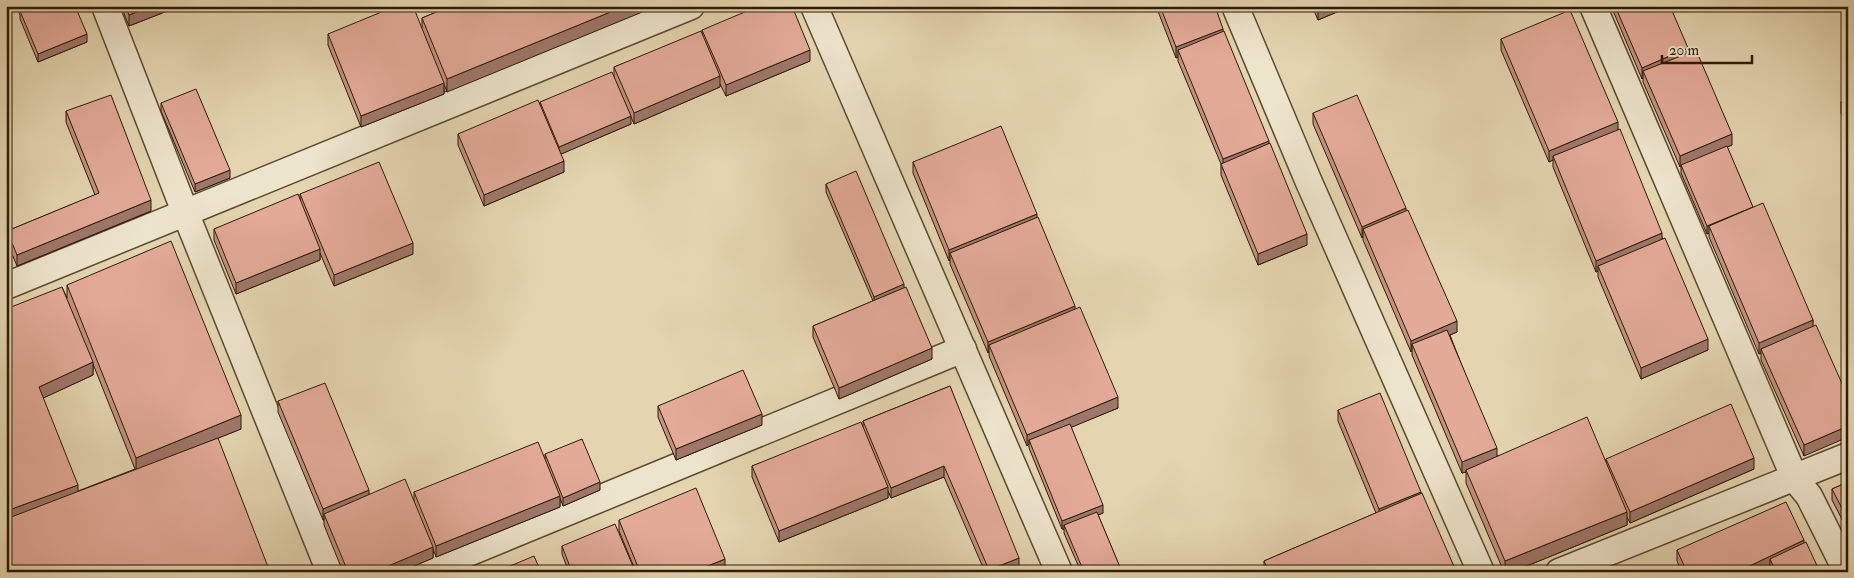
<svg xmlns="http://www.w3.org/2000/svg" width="1854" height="578" font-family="'IM FELL Double Pica',serif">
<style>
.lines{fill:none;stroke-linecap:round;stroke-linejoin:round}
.street-casing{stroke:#5b4a2f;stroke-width:29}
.street{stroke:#ede4cc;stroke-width:26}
.wall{fill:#c39283;stroke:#2d1b04;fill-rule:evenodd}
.shaded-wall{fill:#9f776a;stroke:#2d1b04}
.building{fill:#e3aa98;stroke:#2d1b04}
</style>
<rect width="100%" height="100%" fill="#e4d5b0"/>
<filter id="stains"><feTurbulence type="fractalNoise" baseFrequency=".004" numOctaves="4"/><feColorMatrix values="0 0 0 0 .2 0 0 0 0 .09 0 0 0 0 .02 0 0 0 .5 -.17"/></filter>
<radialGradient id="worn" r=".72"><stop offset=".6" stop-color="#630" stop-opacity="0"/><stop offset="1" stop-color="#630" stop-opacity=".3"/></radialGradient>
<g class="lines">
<g class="street-casing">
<g id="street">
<polyline points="105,6 185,212 330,572"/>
<polyline points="814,6 1059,572"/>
<polyline points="1235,6 1308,180 1481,572"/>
<polyline points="1593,6 1795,479 1809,496 1847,572"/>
<polyline points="6,286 691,6"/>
<polyline points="422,572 963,349"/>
<polyline points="1559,572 1848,456"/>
</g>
</g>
<use href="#street" class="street"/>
</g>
<g class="wall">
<polygon points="16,6 75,6 87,42 38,62 20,19 20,15"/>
<polygon points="121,6 180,6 129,26"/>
<polygon points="451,6 447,92 444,84 444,94 361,127 328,45 328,34 422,28 422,18"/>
<polygon points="1156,6 1215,6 1223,31 1269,144 1307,245 1258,265 1221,175 1221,164 1178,61 1178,57 1176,58"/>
<polygon points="1312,6 1351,6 1318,20"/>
<polygon points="1611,6 1670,6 1688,53 1732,145 1727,147 1753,208 1813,320 1804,456 1761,360 1761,353 1759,354 1709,237 1709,233 1707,234 1681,173 1681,166 1680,167 1643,82 1643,78 1642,79"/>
<polygon points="702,30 810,61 726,96 720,84 720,87 634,124 616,82 631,124 561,154 564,172 484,206 458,145 458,134 540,106 540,102 614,78 614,67 702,34"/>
<polygon points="1501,39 1618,130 1708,350 1641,379 1598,277 1598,271 1596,272 1553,167 1553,160 1549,162 1501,50"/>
<polygon points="1848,99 1848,129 1841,113 1841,102"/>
<polygon points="161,103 230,178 195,192 161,111"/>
<polygon points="66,111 151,211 17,266 7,242 7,231 95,195 66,122"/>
<polygon points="1313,113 1457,332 1450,335 1497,456 1606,462 1606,459 1754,469 1630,523 1627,517 1627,525 1512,572 1504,572 1466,483 1466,472 1462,473 1412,355 1412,351 1411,352 1363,240 1363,237 1362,238 1313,124"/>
<polygon points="913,162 1037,218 1075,310 1118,408 1071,427 1103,513 1098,515 1122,572 1081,572 1064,533 1064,529 1062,529 1029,448 1029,444 1027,446 989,356 989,352 988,353 950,264 950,260 949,261 913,173"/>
<polygon points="826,184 904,288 932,359 839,399 813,337 813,326 873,301 826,192"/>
<polygon points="300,194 413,254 334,286 320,253 320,260 236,294 214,240 214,229 300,201"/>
<path d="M 67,285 L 241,429 L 218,438 L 6,572 L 62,287 L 67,298 ZM 93,364 L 135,469 L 78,491 L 43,398 L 93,375 Z"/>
<polygon points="950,386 1019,569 1012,572 985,572 944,477 891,498 888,491 888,498 779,542 752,477 752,466 863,427 863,421"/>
<polygon points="278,401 369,494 414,502 414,492 545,459 545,454 600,490 563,506 560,498 560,507 436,557 433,549 433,558 400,572 343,572 324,525 324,520 323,520 278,412"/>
<polygon points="658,406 762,425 676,460 658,417"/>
<polygon points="1338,410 1421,494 1456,572 1264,572 1264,561 1376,513 1338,421"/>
<polygon points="1848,482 1848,531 1832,500 1832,489"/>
<polygon points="619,520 725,570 721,572 636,572 619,531"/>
<polygon points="1804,543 1820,572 1771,572 1770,567 1761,572 1682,572 1677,561 1677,550"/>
<polygon points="562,546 635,572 569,572 562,554"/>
</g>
<g class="shaded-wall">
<polygon points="20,6 43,6 20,11"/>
<polygon points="152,6 180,6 129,26 129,15"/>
<polygon points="625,6 657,6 447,92 447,79"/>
<polygon points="1332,6 1351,6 1318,20 1318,12"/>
<polygon points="1223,29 1223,40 1178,50 1178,57 1176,58 1176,47"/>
<polygon points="87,34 87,42 38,62 38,54"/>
<polygon points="1688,48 1688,59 1643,71 1643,78 1642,79 1642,68"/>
<polygon points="810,50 810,61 726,96 726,85"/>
<polygon points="720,76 720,87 634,124 634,113"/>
<polygon points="444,83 444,94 361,127 361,116"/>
<polygon points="631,116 631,124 559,155 559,147"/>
<polygon points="1618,122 1618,133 1553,156 1553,160 1549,162 1549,151"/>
<polygon points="1732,134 1732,145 1680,167 1680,156"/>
<polygon points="1269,141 1269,152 1223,170 1223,159"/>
<polygon points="564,161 564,172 484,206 484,195"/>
<polygon points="230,170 230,178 195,192 195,184"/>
<polygon points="151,200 151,211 17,266 17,255"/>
<polygon points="1753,207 1753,214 1709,226 1709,233 1707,234 1707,226"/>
<polygon points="1406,208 1406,219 1363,229 1363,237 1362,238 1362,227"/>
<polygon points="1037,214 1037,225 950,253 950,260 949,261 949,250"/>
<polygon points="1662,233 1662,244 1598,266 1598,271 1596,272 1596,261"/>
<polygon points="1307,234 1307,245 1258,265 1258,254"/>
<polygon points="413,243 413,254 334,286 334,275"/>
<polygon points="320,249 320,260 236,294 236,283"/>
<polygon points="904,284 904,292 874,305 874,297"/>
<polygon points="1075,306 1075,317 989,345 989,352 988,353 988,342"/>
<polygon points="1813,320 1813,331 1761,349 1761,353 1759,354 1759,343"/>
<polygon points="1457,321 1457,332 1415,350 1412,344 1412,351 1411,352 1411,341"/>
<polygon points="1708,339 1708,350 1641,379 1641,368"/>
<polygon points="932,348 932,359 839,399 839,388"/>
<polygon points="93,362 93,375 39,400 39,387"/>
<polygon points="1118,397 1118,408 1031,444 1029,440 1029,444 1027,446 1027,435"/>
<polygon points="762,414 762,425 676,460 676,449"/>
<polygon points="241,415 241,429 136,471 136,458"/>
<polygon points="1848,426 1848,437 1804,456 1804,445"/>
<polygon points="1497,448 1497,459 1466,470 1466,472 1462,473 1462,462"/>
<polygon points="1754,458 1754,469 1630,523 1630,512"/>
<polygon points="944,466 944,477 891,498 891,488"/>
<polygon points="600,482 600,490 563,506 563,498"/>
<polygon points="78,485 78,498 6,524 6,511"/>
<polygon points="888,487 888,498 779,542 779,531"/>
<polygon points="369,490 369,501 324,514 324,520 323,520 323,509"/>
<polygon points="1421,492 1421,503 1379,520 1379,509"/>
<polygon points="560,496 560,507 436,557 436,546"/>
<polygon points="1103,505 1103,513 1065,528 1064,525 1064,529 1062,529 1062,521"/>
<polygon points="1627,512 1627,525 1512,572 1505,572 1505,561"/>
<polygon points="1804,540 1804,551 1770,559 1770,567 1761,572 1737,572"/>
<polygon points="433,547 433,558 400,572 374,572"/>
<polygon points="1019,558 1019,569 1012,572 989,572 989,570"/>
<polygon points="725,559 725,570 721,572 693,572"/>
</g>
<g class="building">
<polygon points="31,6 75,6 87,34 38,54 20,11"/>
<polygon points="125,6 152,6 129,15"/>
<polygon points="396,6 413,6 444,83 361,116 328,34"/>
<polygon points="451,6 625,6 447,79 422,18"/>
<polygon points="759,6 792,6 810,50 726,85 702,30"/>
<polygon points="1160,6 1215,6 1223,29 1176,47"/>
<polygon points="1315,6 1332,6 1318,12"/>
<polygon points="1615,6 1670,6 1688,48 1642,68"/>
<polygon points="1570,10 1618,122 1549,151 1501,39"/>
<polygon points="701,31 720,76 634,113 614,67"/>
<polygon points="1224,31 1269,141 1223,159 1178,50"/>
<polygon points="1696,50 1732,134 1680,156 1643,71"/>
<polygon points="612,72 631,116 559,147 540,102"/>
<polygon points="196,89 230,170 195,184 161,103"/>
<polygon points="111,95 151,200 17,255 7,231 99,193 66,111"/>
<polygon points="1357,95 1406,208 1362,227 1313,113"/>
<polygon points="1848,99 1848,118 1841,102"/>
<polygon points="538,100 564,161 484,195 458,134"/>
<polygon points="1001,126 1037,214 949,250 913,162"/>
<polygon points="1620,129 1662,233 1596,261 1553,156"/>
<polygon points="1270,143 1307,234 1258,254 1221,164"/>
<polygon points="1727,146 1753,207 1707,226 1681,165"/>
<polygon points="379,162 413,243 334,275 300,194"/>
<polygon points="856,171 904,284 874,297 826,184"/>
<polygon points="298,194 320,249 236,283 214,229"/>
<polygon points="1763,203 1813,320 1759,343 1709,226"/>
<polygon points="1408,210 1457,321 1411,341 1363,229"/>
<polygon points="1038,217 1075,306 988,342 950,253"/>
<polygon points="1665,238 1708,339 1641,368 1598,266"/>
<polygon points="171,241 241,415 136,458 67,285"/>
<polygon points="62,287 93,362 39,387 78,485 6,511 6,309"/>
<polygon points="906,287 932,348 839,388 813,326"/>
<polygon points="1080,307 1118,397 1027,435 989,345"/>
<polygon points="1816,325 1848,397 1848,426 1804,445 1761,349"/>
<polygon points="1447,330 1497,448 1462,462 1412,344"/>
<polygon points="743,370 762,414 676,449 658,406"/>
<polygon points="325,383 369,490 323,509 278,401"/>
<polygon points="950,386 1019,558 989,570 944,466 891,488 863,421"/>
<polygon points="1380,393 1421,492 1379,509 1338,410"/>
<polygon points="1731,404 1754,458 1630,512 1606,459"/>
<polygon points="1587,417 1627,512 1505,561 1466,470"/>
<polygon points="861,422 888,487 779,531 752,466"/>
<polygon points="1070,424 1103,505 1062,521 1029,440"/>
<polygon points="218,438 270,572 6,572 6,519"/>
<polygon points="582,439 600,482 563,498 545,454"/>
<polygon points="538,442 560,496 436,546 414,492"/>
<polygon points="405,479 433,547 374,572 348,572 324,514"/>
<polygon points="1848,482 1848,520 1832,489"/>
<polygon points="696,488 725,559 693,572 640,572 619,520"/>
<polygon points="1422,493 1456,571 1269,572 1264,561"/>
<polygon points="1786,502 1804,540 1737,572 1687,572 1677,550"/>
<polygon points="1097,512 1122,572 1084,572 1064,525"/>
<polygon points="615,524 635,571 572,572 562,546"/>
<polygon points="1806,542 1820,572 1776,572 1770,559"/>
<polygon points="534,556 541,572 496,572"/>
</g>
<rect width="1854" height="578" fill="none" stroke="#e4d5b0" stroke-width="25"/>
<rect x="8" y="8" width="1839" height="563" fill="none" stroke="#2d1b04" stroke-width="2.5"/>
<rect x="12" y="12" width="1829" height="553" fill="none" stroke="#2d1b04"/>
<path d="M1662 55v8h90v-8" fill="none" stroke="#2d1b04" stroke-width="2.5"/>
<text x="1669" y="55" font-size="15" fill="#2d1b04" stroke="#ede4cc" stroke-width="4" paint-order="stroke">20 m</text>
<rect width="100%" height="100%" filter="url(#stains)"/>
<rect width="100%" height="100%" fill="url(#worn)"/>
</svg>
